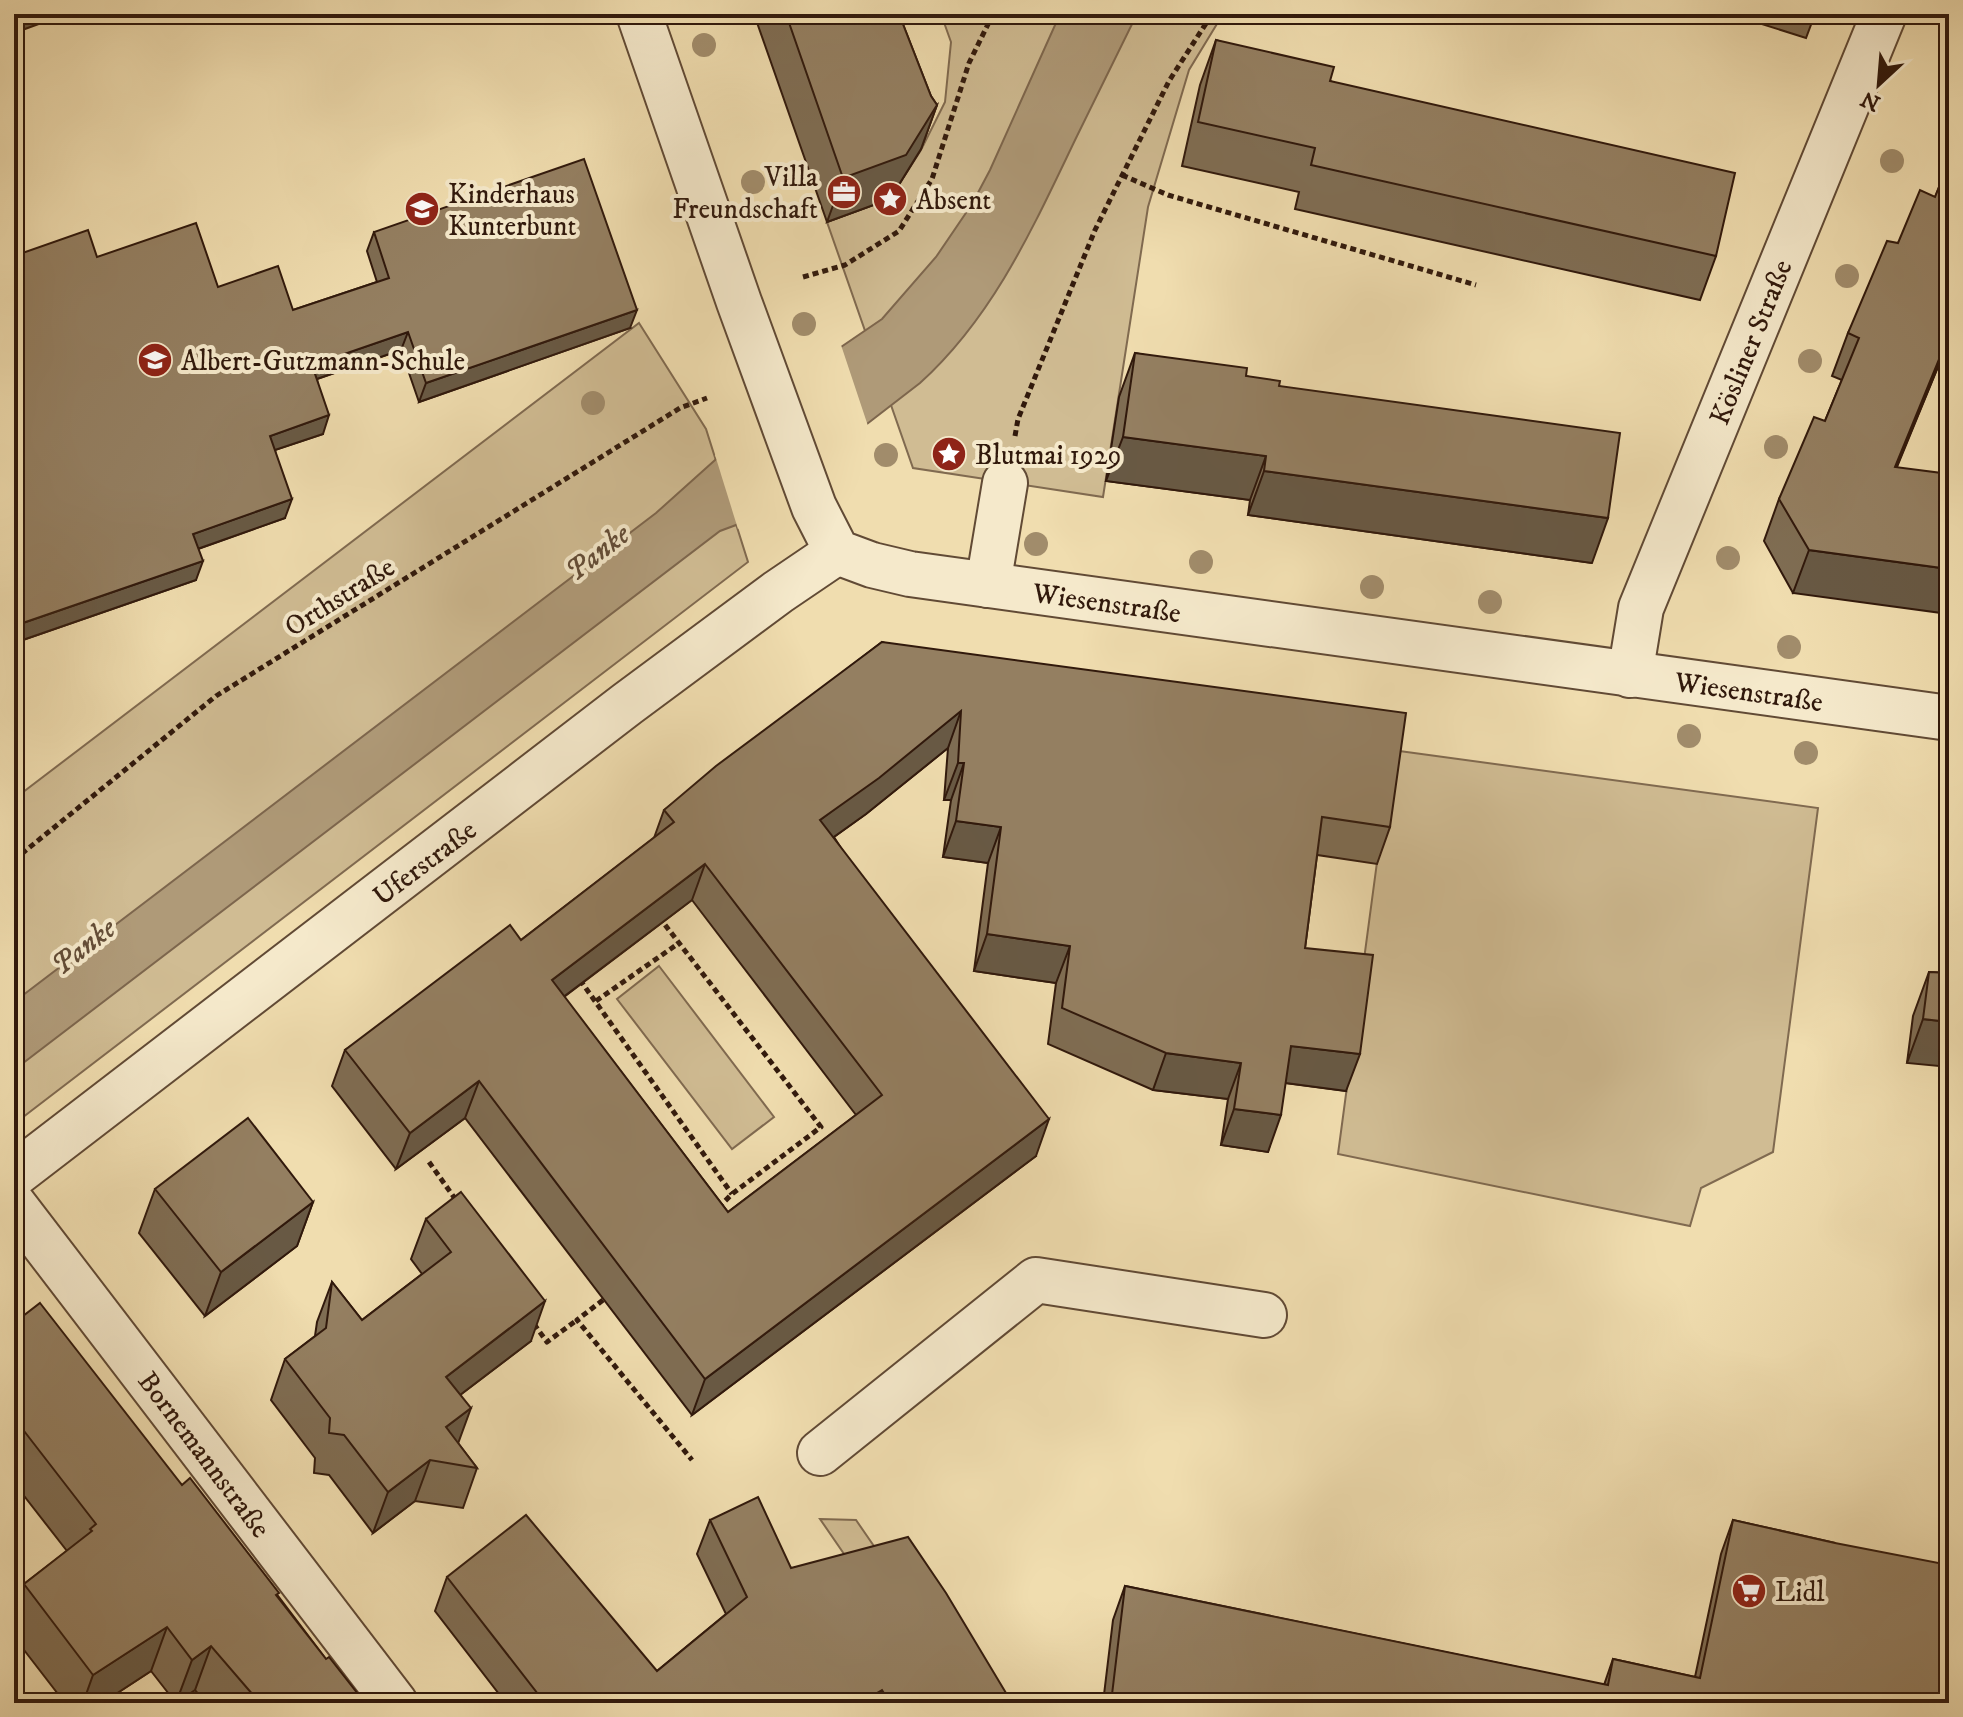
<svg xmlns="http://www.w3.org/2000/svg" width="1963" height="1717" font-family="'IM FELL DW Pica',serif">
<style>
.green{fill:#d0bc93;stroke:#806a50;stroke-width:2}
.water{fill:#af9a78;stroke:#7d664d;stroke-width:2}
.pier{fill:#f0ddaf}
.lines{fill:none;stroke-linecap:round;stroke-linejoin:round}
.minor-casing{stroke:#614a35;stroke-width:48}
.path{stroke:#31190c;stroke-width:5;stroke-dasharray:6 4;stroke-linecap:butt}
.minor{stroke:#f5e9cb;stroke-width:44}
.tree{fill:#a18c6b}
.wall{fill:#7f6d53;stroke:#31190c;stroke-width:2;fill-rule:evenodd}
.shaded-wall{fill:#685944;stroke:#31190c;stroke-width:2}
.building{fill:#947f61;stroke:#31190c;stroke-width:2;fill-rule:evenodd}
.labels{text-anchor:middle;stroke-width:8;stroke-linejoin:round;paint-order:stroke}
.poi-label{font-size:28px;fill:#31190c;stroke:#f5e9cb;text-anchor:start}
.street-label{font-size:28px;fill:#31190c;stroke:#f5e9cb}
.water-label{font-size:30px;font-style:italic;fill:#634d37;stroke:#f5e9cb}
</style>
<rect width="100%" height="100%" fill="#f0ddaf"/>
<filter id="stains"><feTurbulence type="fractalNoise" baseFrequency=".0025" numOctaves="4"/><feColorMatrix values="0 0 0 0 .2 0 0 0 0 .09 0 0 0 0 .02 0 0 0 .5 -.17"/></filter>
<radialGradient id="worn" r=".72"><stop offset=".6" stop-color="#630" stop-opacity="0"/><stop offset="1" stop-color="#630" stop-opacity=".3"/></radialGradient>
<g class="green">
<polygon points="941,14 1223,14 1189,70 1148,207 1103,497 913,468 827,222 890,199 921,150 945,102 951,42"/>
<polygon points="639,323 706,429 748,562 14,1124 14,799"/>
<polygon points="1392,750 1818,808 1773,1152 1701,1188 1690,1226 1338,1154"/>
<polygon points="659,966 774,1117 732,1149 617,999"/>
<polygon points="820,1519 856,1520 887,1565 853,1567"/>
</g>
<path class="water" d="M 1060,14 L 1137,14 C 1117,54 1097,95 1077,136 C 1034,225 995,315 920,383 L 736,525 L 720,531 L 14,1070 L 14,1002 L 656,513 L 841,347 L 882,319 L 936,257 L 972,204 L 990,170 Z"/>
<polygon class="pier" points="840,342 868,426 738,529 715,455"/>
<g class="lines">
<g class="minor-casing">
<g id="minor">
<polyline points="639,14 739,302 814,507 837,552 872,565 910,574 1949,718"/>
<polyline points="988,585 1005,483"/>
<polyline points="1630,675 1641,608 1884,14"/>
<polyline points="14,1175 627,704 778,592 837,552"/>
<polyline points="14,1205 395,1703"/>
<polyline points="820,1453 1036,1280 1264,1315"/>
</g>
</g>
<g class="path">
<polyline points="1587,14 1596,16"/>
<polyline points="1122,175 1168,195 1476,285"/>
<polyline points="803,277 845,265 899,231 932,179 969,63 993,14"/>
<polyline points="1015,436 1018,419 1095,230 1169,81 1212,14"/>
<polyline points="14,860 216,696 680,408 707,398"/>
<polyline points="659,917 821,1127 732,1194 717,1209"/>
<polyline points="580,980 732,1194"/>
<polyline points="596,1001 679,943"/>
<polyline points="429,1162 456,1200"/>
<polyline points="603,1300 577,1320 692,1460"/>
<polyline points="534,1324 547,1342 577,1320"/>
</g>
<use href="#minor" class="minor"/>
</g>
<g class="tree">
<circle cx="704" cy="45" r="12"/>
<circle cx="1892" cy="161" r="12"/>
<circle cx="753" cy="182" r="12"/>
<circle cx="1847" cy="276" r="12"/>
<circle cx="804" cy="324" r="12"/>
<circle cx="1810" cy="361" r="12"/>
<circle cx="593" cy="403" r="12"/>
<circle cx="1776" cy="447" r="12"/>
<circle cx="886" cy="455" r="12"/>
<circle cx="1036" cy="544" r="12"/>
<circle cx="1728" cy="558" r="12"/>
<circle cx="1201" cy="562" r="12"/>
<circle cx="1372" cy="587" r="12"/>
<circle cx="1490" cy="602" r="12"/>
<circle cx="1789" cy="647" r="12"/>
<circle cx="1689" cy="736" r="12"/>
<circle cx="1806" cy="753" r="12"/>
</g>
<g class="wall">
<polygon points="754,14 899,14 931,96 937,105 921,149 890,199 827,222"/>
<polygon points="1730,14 1815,14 1806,38"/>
<polygon points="1216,40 1330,81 1716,256 1700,300 1295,209 1299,192 1182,166 1200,85"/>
<polygon points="1949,162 1949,340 1897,467 1793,593 1764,541 1779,499 1825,421 1842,380 1832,376 1848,333 1898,243 1935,197"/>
<polygon points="374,232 630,328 419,402 401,350 317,379 323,434 275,450 285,518 198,549 196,580 14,643 14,256 97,257 218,287 293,310 377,282 367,251"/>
<polygon points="1135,353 1246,376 1279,386 1592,563 1248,515 1250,500 1106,481 1119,397"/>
<path d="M 882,642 L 1390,827 L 1377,864 L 1317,855 L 1305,948 L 1346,1091 L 1285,1083 L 1268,1152 L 1221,1145 L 1228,1099 L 1153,1090 L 1048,1044 L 1056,983 L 974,971 L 988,863 L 943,857 L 951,800 L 944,800 L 948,748 L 866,814 L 834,837 L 1036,1156 L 692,1415 L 465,1118 L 396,1169 L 332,1086 L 345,1050 L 521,940 L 654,838 L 664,810 ZM 692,900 L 856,1115 L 728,1212 L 564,997 Z"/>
<polygon points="1929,972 1949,973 1907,1063 1913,1016"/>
<polygon points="155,1189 313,1202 297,1246 205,1316 139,1233"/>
<polygon points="426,1219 531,1341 460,1395 458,1443 477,1468 463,1508 415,1501 373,1533 329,1475 314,1473 315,1458 271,1400 285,1359 315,1336 317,1322 332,1282 362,1320 422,1274 411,1259"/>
<polygon points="14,1323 182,1485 278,1596 326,1659 365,1703 206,1703 195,1690 176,1703 151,1671 102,1703 65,1703 14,1637 14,1611 24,1584 67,1551 14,1483"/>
<polygon points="710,1520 791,1568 1012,1703 506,1703 435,1611 447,1577 657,1671 726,1614 697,1554"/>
<polygon points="1733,1520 1835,1543 1949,1703 1103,1703 1113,1620 1125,1586 1604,1685 1613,1659 1695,1677 1721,1554"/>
</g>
<g class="shaded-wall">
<polygon points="35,14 66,14 14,33 14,21"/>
<polygon points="937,105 921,149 890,199 827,222 843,178"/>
<polygon points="637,310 630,328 419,402 426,383"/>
<polygon points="408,332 401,350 305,383 312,365"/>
<polygon points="1949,335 1949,340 1879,509 1895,467"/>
<polygon points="329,415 323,434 263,454 270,436"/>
<polygon points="1123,437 1266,456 1250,500 1106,481"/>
<polygon points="1264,471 1608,518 1592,563 1248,515"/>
<polygon points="292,499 285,518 186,553 193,534"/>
<polygon points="1809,550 1949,569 1949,614 1793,593"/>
<polygon points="203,561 196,580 14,643 14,626"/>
<polygon points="961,711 948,748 866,814 807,856 820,820"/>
<polygon points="958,763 964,763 951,800 944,800"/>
<polygon points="956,821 1001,827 988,863 943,857"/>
<polygon points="705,864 692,900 538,1016 552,980"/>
<polygon points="987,934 1070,946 1056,983 974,971"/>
<polygon points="1923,1019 1949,1022 1949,1067 1907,1063"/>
<polygon points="1291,1046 1360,1054 1346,1091 1278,1082"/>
<polygon points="1166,1053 1241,1063 1228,1099 1153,1090"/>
<polygon points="479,1081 465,1118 396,1169 410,1133"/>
<polygon points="1234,1109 1281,1115 1268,1152 1221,1145"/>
<polygon points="1049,1119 1036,1156 692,1415 705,1379"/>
<polygon points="313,1202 297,1246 205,1316 221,1272"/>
<polygon points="545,1301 531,1341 431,1417 446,1377"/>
<polygon points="471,1408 456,1449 446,1427"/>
<polygon points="430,1460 415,1501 373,1533 388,1492"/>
<polygon points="167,1627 151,1671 102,1703 83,1703 93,1675"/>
<polygon points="211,1646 195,1690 176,1703 192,1660"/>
<polygon points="882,1690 878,1703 860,1703"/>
</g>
<g class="building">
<polygon points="14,14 35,14 14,21"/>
<polygon points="786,14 899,14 931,96 937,105 906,155 843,178"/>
<polygon points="1216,40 1334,67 1330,81 1735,173 1716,256 1311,165 1315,148 1198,122"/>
<polygon points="584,159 637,310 426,383 408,332 312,365 329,415 270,436 292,499 193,534 203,561 14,626 14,256 88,230 97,257 196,223 218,287 278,266 293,310 389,278 374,232"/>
<polygon points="1949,162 1949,335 1895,467 1949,474 1949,569 1809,550 1779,499 1814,417 1825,421 1859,338 1848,333 1887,241 1898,243 1920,190 1935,197"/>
<polygon points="1135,353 1247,368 1246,376 1280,381 1279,386 1620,433 1608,518 1264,471 1266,456 1123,437"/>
<path d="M 882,642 L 1406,713 L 1390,827 L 1322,817 L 1305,948 L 1373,955 L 1360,1054 L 1291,1046 L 1281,1115 L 1234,1109 L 1241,1063 L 1166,1053 L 1062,1008 L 1070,946 L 987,934 L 1001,827 L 956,821 L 964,763 L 958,763 L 961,711 L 879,778 L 820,820 L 1049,1119 L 705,1379 L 479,1081 L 410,1133 L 345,1050 L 510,925 L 521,940 L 674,822 L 664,810 L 716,766 ZM 705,864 L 882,1095 L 728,1212 L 552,980 Z"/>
<polygon points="1929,972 1949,973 1949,1022 1923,1019"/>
<polygon points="248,1118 313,1202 221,1272 155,1189"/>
<polygon points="461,1192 545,1301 446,1377 471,1408 446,1427 477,1468 430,1460 388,1492 344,1435 329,1433 330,1418 285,1359 326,1328 332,1282 362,1320 451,1252 426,1219"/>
<polygon points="40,1303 182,1485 190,1478 279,1593 276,1595 326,1659 329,1657 365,1703 260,1703 211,1646 192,1660 167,1627 93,1675 24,1584 92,1531 90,1529 96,1524 14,1418 14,1323"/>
<polygon points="758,1497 791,1568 908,1537 946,1593 1012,1703 890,1703 882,1690 860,1703 545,1703 447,1577 526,1515 657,1671 747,1597 710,1520"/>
<polygon points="1733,1520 1835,1543 1949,1565 1949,1703 1111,1703 1125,1586 1608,1685 1613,1659 1700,1678"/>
</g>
<defs>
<g id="office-disc" transform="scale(1.8)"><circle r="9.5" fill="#8f2418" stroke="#f5e9cb"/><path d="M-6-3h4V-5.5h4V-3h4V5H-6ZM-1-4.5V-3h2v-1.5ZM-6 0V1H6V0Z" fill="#fff"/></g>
<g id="sight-disc" transform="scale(1.8)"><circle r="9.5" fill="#8f2418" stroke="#f5e9cb"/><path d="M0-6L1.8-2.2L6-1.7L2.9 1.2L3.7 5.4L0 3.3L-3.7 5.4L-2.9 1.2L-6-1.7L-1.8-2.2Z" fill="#fff"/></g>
<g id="school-disc" transform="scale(1.8)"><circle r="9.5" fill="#8f2418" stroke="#f5e9cb"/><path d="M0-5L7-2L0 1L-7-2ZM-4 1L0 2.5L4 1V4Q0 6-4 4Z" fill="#fff"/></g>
<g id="supermarket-disc" transform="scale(1.8)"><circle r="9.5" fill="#8f2418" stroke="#f5e9cb"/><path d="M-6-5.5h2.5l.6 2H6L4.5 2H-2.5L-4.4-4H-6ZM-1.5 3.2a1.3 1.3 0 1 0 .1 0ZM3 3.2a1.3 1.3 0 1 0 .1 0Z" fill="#fff"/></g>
</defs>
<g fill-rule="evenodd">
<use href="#office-disc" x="844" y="192"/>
<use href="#sight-disc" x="890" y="199"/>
<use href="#school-disc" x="422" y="209"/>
<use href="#school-disc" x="155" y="360"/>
<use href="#sight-disc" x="949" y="454"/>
<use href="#supermarket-disc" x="1749" y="1591"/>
</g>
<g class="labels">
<g class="poi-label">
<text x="818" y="186" text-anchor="end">Villa<tspan x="818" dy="32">Freundschaft</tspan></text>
<text x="448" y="203">Kinderhaus<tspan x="448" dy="32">Kunterbunt</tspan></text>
<text x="916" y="209">Absent</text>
<text x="181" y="370">Albert-Gutzmann-Schule</text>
<text x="975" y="464">Blutmai 1929</text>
<text x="1775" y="1601">Lidl</text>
</g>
<g class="street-label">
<text transform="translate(1750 342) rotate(-68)" y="10">Kösliner Straße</text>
<text transform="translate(339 596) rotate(-32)" y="10">Orthstraße</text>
<text transform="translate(1107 602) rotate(8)" y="10">Wiesenstraße</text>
<text transform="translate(1749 691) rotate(8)" y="10">Wiesenstraße</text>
<text transform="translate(424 862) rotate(-37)" y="10">Uferstraße</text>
<text transform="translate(205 1454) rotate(53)" y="10">Bornemannstraße</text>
</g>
<g class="water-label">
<text transform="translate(597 552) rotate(-38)" y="10">Panke</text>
<text transform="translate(83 946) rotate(-38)" y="10">Panke</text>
</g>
</g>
<rect width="1963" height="1717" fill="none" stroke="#f0ddaf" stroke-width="48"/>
<rect x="16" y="16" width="1931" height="1685" fill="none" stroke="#31190c" stroke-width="4"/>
<rect x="24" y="24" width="1915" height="1669" fill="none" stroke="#31190c" stroke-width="2"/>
<g transform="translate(1879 84) rotate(206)" stroke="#f5e9cb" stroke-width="6" paint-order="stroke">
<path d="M0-6L14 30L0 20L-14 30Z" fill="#31190c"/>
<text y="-12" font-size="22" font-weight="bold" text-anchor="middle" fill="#31190c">N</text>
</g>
<rect width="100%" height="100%" filter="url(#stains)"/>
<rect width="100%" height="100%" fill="url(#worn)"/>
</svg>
